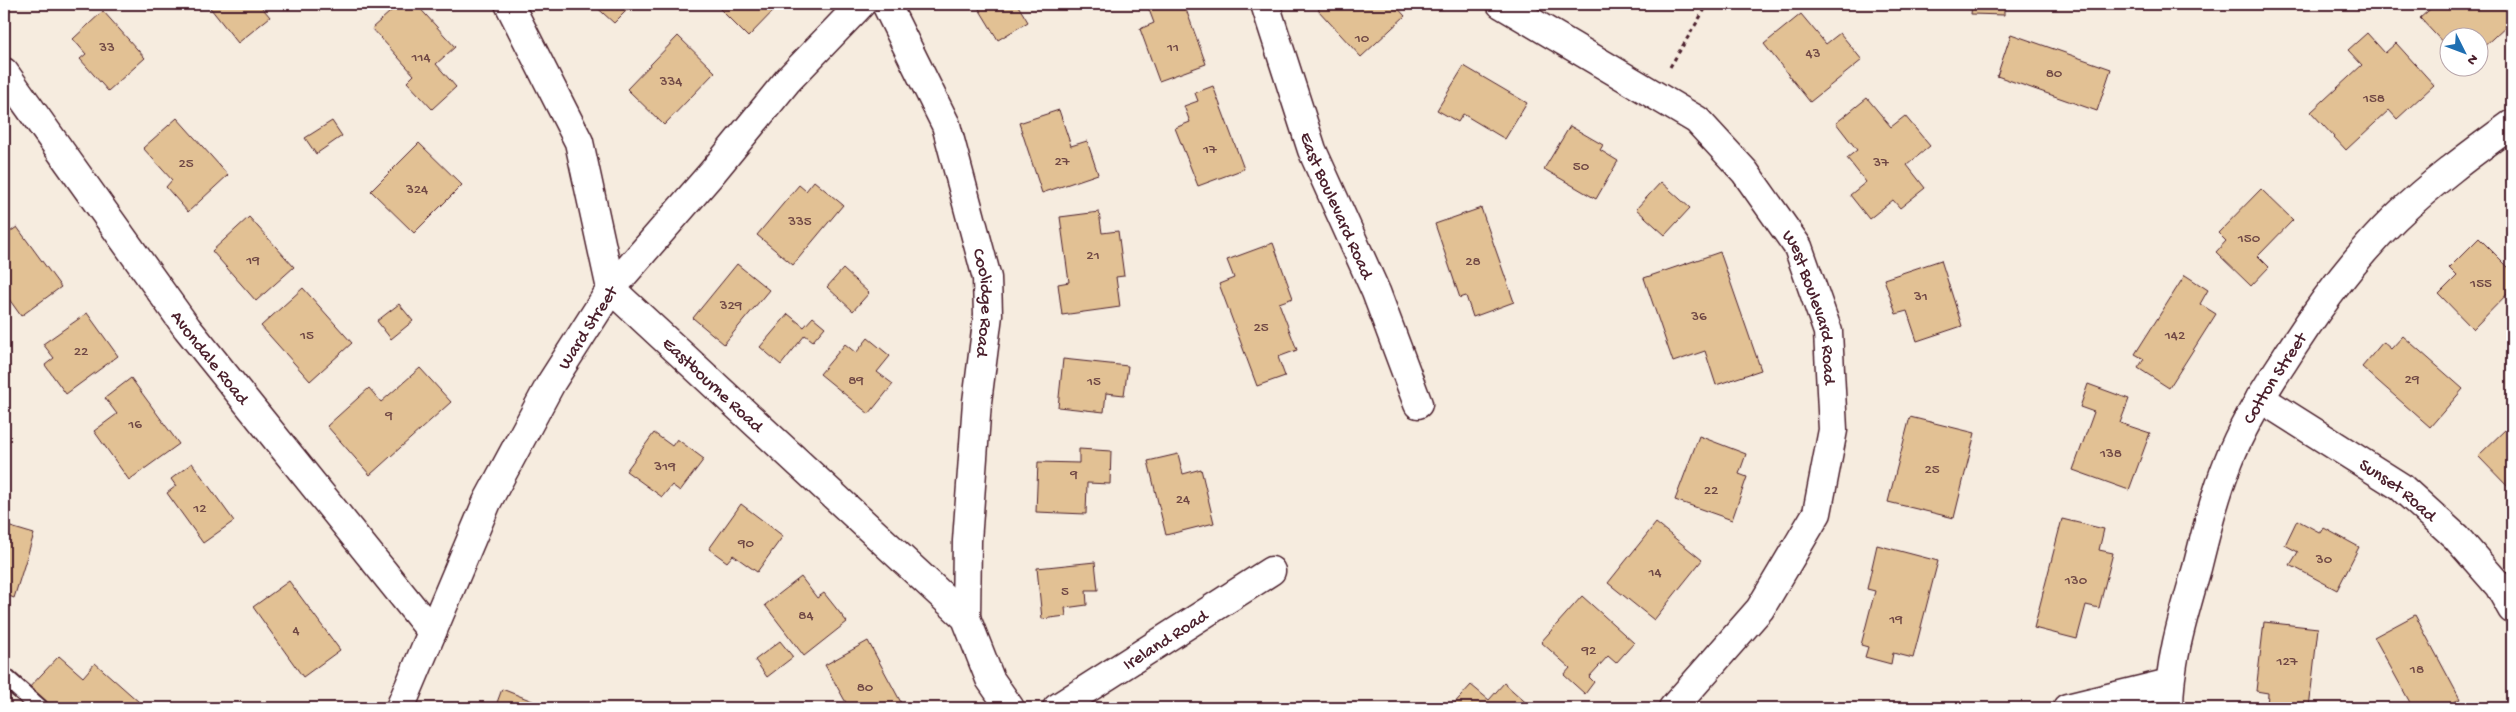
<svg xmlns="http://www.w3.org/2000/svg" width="2516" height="712" font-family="'Gochi Hand',sans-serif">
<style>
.building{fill:#e2c194;stroke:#4a1f2b}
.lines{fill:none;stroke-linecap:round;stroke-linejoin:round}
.lane-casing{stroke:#4a1f2b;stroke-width:20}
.street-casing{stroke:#4a1f2b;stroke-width:31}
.secondary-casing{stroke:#4a1f2b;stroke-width:31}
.path{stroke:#4a1f2b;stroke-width:3;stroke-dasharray:4 4;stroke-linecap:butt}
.lane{stroke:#fff;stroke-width:16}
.street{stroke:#fff;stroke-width:28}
.secondary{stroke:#fff;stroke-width:28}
.labels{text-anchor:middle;stroke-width:5;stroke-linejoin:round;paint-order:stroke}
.number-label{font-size:15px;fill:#704845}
.street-label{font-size:18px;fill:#4a1f2b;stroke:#fff}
</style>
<rect width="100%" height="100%" fill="#f6ecdf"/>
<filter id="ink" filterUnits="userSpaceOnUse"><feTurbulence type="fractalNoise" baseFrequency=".02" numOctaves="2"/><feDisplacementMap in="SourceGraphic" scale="10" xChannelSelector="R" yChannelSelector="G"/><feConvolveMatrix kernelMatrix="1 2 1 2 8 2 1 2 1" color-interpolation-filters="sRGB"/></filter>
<g filter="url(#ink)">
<g class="building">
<polygon points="207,4 259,4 270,17 238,43"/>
<polygon points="399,4 416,4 455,47 436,64 456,87 432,109 407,82 414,75 372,28"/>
<polygon points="593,4 633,4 614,23"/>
<polygon points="717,4 780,4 748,37 716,5"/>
<polygon points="976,4 1017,4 1028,22 998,40"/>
<polygon points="1156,4 1184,4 1206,64 1159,81 1140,29 1154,23 1148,7"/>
<polygon points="1325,4 1394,4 1405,16 1361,57 1318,10"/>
<polygon points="1972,4 2004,4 2004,15 1971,14"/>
<polygon points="2436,4 2512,4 2512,26 2509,23 2478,52 2478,38 2448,38 2448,48 2420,18"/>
<polygon points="103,11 145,58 108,91 80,59 86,54 73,39"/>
<polygon points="1801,14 1826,44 1840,33 1862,60 1810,102 1764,44"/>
<polygon points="2367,33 2385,53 2396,43 2434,85 2397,119 2389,110 2346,150 2311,112 2362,65 2348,50"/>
<polygon points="2011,34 2111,69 2097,111 1997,76"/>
<polygon points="678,36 715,72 664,125 627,89"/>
<polygon points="1464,66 1527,103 1505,139 1463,114 1458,122 1437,110"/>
<polygon points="1213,86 1244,169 1198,186 1175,128 1190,122 1184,106 1198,101 1195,93"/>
<polygon points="1867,98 1891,127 1905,116 1930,146 1907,165 1925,188 1900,208 1893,200 1869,219 1850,195 1866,182 1847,158 1857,150 1836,123"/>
<polygon points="1059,110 1071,146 1087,141 1098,174 1042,193 1019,123"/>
<polygon points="177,118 228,175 188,212 166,187 172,180 143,148"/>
<polygon points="332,121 342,136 316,154 305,138"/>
<polygon points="1570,126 1603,145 1600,150 1618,161 1596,199 1544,169"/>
<polygon points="419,143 462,185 414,233 371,191"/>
<polygon points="814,181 843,205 793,265 757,235 799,185 806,191"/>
<polygon points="1661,182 1690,208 1665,235 1636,209"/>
<polygon points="2261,189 2293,220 2258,256 2269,267 2251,286 2216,252 2226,241 2218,233"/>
<polygon points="1481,208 1514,302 1473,317 1466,296 1460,298 1435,224"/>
<polygon points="1099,212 1102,233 1118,231 1124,276 1116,277 1120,307 1062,315 1058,284 1069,282 1060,217"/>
<polygon points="249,217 294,267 256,301 212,251"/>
<polygon points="17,227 61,287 21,316 4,292 4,236"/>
<polygon points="2479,238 2512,271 2512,289 2473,329 2439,294 2457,276 2449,268"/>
<polygon points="1273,243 1293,298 1279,303 1297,350 1278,357 1285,376 1257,386 1219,284 1234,278 1227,260"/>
<polygon points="1720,252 1761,370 1716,385 1705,351 1673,362 1644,278"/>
<polygon points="1941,260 1962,326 1917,341 1907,311 1896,314 1884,279"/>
<polygon points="737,264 769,290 724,344 693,318"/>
<polygon points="843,269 869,293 853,311 827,287"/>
<polygon points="2185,275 2208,290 2200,304 2216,314 2169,388 2138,368 2144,359 2135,354"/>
<polygon points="303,288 352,343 310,381 261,326"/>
<polygon points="399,304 413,321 391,339 377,321"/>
<polygon points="87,313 118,356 66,394 45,365 54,358 43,344"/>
<polygon points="788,314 804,327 813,317 825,327 813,341 805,335 781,365 760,347"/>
<polygon points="2403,336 2463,389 2430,427 2362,367 2383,342 2391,349"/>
<polygon points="868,338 890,356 877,372 893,384 869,414 820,374 845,344 856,353"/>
<polygon points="1063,359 1128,366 1124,395 1106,393 1104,412 1058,407"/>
<polygon points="420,368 451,402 370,475 327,426 369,388 381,402"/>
<polygon points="131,378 179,444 129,480 94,431 117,414 105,398"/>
<polygon points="2088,384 2129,399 2120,423 2150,433 2129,490 2073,470 2094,412 2080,407"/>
<polygon points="1910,417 1975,433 1954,518 1888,502"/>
<polygon points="2508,427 2512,432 2512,491 2478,456"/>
<polygon points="654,433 672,446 677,439 704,459 680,491 672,485 662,497 626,471"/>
<polygon points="1699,436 1746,454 1739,474 1747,477 1732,520 1675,500"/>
<polygon points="1079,449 1111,451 1110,484 1087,483 1086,514 1036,512 1038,462 1079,463"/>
<polygon points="1178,454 1183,474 1201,469 1214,523 1166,535 1148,461"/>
<polygon points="192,463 234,521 203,543 167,493 176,486 171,479"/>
<polygon points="741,504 783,536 757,572 733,555 727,562 709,549"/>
<polygon points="2062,519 2104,529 2099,550 2113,553 2099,608 2086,605 2077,639 2034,628"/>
<polygon points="2297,520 2321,533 2324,528 2359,547 2337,590 2290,565 2298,552 2285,545"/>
<polygon points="1656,523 1702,560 1654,620 1608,583"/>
<polygon points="4,525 34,534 14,598 4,594"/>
<polygon points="1877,545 1938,561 1913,658 1893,653 1891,664 1865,657 1868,647 1861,645 1875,591 1867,589"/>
<polygon points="1095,562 1098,590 1086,590 1087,605 1065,608 1066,616 1042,619 1037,568"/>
<polygon points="801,577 817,598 824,593 847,622 804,656 765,605"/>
<polygon points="289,581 340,650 303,677 253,607"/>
<polygon points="1582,596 1634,643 1616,663 1608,656 1589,677 1594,682 1585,694 1564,675 1570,668 1541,642"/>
<polygon points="2415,615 2460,699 2442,708 2413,708 2374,637"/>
<polygon points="2264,622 2318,628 2309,708 2267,708 2268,693 2256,691"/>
<polygon points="780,641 793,657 767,677 755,660"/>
<polygon points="868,641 904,708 849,708 825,665"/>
<polygon points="59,656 83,677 95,663 139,702 134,708 45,708 26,691"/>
<polygon points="1504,683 1532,708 1450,708 1471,685 1489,700"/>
<polygon points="502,689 550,708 495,708"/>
</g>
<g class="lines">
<g class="lane-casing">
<polyline id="lane" points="4,676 40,708"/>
</g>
<g class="street-casing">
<g id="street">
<path id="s1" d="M 509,4 L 579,142 L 611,289 L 966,618 L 990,679 L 1010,708"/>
<path id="s2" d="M 886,4 L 946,125 L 987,278 L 988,315 L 977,402 L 967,541 L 966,618"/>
<path id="s3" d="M 1265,4 L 1312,150 L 1376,292 L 1418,404"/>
<path id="s4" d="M 1501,4 L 1697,120 L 1745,172 L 1798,247 L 1828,332 L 1833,430 L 1817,513 L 1760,609 L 1673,708"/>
<path id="s5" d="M 4,72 L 187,328 L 432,632"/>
<path id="s6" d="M 2260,398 L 2401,487 L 2456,537 L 2499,586 L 2512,609"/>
<path id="s7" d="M 1057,708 L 1271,571"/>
<polyline points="2067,708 2169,683"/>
<path id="s8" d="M 2169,708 C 2169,661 2184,614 2197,568 C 2206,532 2215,495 2229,460 C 2242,426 2262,394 2282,364 C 2314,313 2351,261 2395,218 C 2430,184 2472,153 2512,124"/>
</g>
</g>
<g class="secondary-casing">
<g id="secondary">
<path id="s9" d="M 400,708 L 487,502 L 551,383 L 611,289 L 711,174 L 788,80 L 861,4"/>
</g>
</g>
<polyline class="path" points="1670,67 1708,4"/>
<use href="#lane" class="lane"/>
<use href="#street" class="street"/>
<use href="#secondary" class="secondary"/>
</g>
</g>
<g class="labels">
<g class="number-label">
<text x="1362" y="42">10</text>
<text x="107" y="51">33</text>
<text x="1173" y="51">11</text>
<text x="1813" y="57">43</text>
<text x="421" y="61">114</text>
<text x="2054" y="77">80</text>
<text x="671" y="85">334</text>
<text x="2374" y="102">158</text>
<text x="1210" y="153">17</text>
<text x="1062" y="165">27</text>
<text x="1881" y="166">37</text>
<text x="186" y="167">25</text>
<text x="1581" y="170">50</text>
<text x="417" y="193">324</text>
<text x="800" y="225">335</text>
<text x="2249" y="242">150</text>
<text x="1093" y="259">21</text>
<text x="253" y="264">19</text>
<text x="1473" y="265">28</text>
<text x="2481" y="287">155</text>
<text x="1921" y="300">31</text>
<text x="731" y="309">329</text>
<text x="1699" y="320">36</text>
<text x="1261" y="331">25</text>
<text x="307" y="339">15</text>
<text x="2175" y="339">142</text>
<text x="81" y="355">22</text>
<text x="2412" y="383">29</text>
<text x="856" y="384">89</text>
<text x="1094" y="385">15</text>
<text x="389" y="419">9</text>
<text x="135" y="428">16</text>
<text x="2111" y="457">138</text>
<text x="665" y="470">319</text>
<text x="1932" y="473">25</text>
<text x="1074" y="478">9</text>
<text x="1711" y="494">22</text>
<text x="1183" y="503">24</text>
<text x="200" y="512">12</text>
<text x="746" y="547">90</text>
<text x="2324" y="563">30</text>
<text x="1655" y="576">14</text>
<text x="2076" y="584">130</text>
<text x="1065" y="595">5</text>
<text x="806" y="619">84</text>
<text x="1896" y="623">19</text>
<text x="296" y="634">4</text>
<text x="1589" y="654">92</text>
<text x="2287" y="665">127</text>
<text x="2417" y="673">18</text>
<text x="865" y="691">80</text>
</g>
<g class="street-label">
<text dy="6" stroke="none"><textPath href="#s3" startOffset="214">East Boulevard Road</textPath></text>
<text dy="6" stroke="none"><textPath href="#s2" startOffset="318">Coolidge Road</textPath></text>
<text dy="6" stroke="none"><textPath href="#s4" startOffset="452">West Boulevard Road</textPath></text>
<text dy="6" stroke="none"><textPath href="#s9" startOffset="425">Ward Street</textPath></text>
<text dy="6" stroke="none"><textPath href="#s5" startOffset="352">Avondale Road</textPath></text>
<text dy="6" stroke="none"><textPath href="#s8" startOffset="350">Cotton Street</textPath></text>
<text dy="6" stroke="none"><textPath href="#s1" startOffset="445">Eastbourne Road</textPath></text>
<text dy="6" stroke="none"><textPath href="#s6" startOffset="166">Sunset Road</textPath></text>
<text dy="6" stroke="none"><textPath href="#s7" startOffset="128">Ireland Road</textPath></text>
</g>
</g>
<rect width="2516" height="712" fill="none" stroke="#fff" stroke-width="20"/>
<rect x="10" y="10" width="2496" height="692" fill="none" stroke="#4a1f2b" stroke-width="2" filter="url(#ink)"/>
<g transform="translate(2464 52) rotate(132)"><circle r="24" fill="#ffffff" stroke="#b7a5aa"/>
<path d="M0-4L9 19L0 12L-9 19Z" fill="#1f6fb2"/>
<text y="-8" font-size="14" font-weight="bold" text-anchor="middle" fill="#4a1f2b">N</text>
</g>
</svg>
